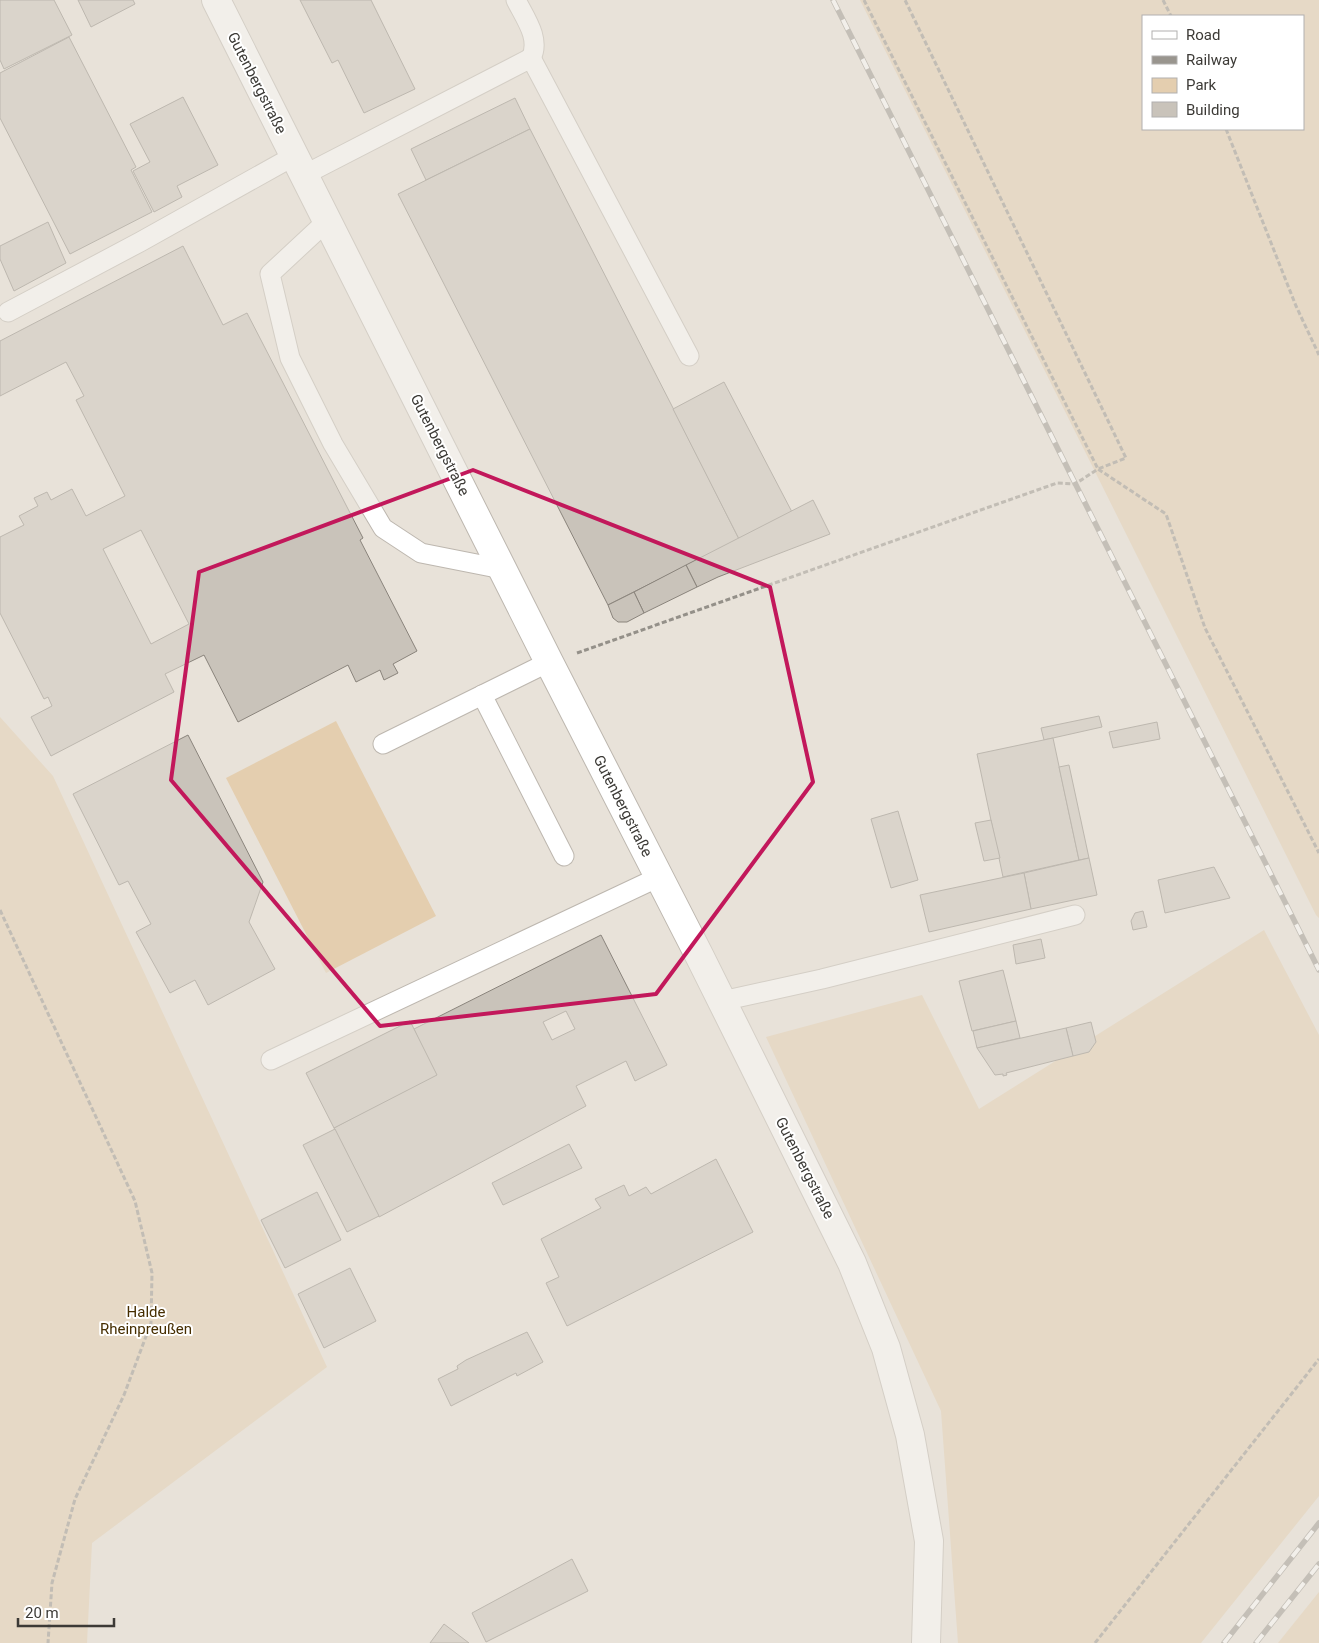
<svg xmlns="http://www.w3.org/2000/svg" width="1319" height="1643" font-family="Roboto,sans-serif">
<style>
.green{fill:#e4ceaf;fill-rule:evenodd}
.building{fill:#c9c3ba;stroke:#8a847c;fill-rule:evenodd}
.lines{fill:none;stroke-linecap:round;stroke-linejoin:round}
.lane-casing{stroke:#bdb7af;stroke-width:21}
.street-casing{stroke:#bdb7af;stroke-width:30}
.path{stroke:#949089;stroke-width:3;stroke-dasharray:5 2.5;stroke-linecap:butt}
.lane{stroke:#fff;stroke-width:19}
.street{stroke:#fff;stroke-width:28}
.rail-casing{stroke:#99958e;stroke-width:5.5}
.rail{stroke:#fff;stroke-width:4;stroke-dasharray:11;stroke-linecap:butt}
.marked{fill:none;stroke:#c2185b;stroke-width:4;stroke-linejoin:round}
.labels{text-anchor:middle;stroke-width:4;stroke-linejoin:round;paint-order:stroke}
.street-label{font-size:15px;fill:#3c3a36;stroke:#fff}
.park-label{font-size:15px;fill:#462e00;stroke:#fff}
</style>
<rect width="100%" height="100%" fill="#e8e2d9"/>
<g class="green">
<path d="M 860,0 L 1319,0 L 1319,918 L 1316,915 ZM 1143,16 L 1303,16 L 1303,129 L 1143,129 Z"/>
<polygon points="0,717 53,776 327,1367 92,1543 87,1643 0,1643"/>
<polygon points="336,721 436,916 326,973 226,778"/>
<polygon points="1264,930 1319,1035 1319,1496 1201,1643 958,1643 941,1411 766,1037 922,995 979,1109"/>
<polygon points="1319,1592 1319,1643 1278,1643"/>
</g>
<g class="building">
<polygon points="0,0 54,0 72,35 4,69 0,60"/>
<polygon points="78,0 133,0 135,4 91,27"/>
<polygon points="300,0 371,0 415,89 364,113 338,60 332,63"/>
<polygon points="69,37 136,167 131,170 152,212 70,254 0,118 0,73"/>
<polygon points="183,97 218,165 177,186 182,197 154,212 133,171 150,162 130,124"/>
<polygon points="515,98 530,129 426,180 411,149"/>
<polygon points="530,129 673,408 739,539 608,605 398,194"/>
<polygon points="48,222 66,263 14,291 0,259 0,246"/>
<path d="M 183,246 L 223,325 L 247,313 L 363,538 L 360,540 L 417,651 L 393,664 L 398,673 L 384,680 L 380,670 L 356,682 L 348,665 L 238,722 L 204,655 L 165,674 L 174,692 L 51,756 L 31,717 L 52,706 L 48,697 L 44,699 L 0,613 L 0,537 L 24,525 L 19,516 L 38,506 L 34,498 L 47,492 L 51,500 L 72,489 L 86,516 L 125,496 L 76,400 L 84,396 L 66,362 L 0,396 L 0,341 ZM 141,530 L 189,624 L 151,644 L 103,549 Z"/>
<polygon points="724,382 792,512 739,539 673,409"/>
<polygon points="813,500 830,534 718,577 697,587 686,565"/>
<polygon points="686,565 697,587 644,613 634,592"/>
<polygon points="634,592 644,613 627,622 618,622 613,618 608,605"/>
<polygon points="1099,716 1102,727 1044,740 1041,728"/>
<polygon points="1157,722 1160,739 1113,748 1109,732"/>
<polygon points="188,735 263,882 249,922 275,969 208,1005 195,980 170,993 136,932 151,924 128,881 119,885 73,794"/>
<polygon points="1053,738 1079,860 1003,877 977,754"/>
<polygon points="1069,765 1089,858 1079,860 1059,767"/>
<polygon points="898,811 918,880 891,888 871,819"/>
<polygon points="991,820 1000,858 984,861 975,823"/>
<polygon points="1089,858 1097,895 1031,909 1024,873"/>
<polygon points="1214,867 1230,898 1165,913 1158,880"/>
<polygon points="1024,873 1031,909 929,932 920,895"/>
<polygon points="1143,911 1147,927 1133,930 1131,921 1135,913"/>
<path d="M 601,935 L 667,1065 L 635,1081 L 626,1061 L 576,1086 L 586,1106 L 379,1217 L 334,1128 L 434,1074 L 414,1029 ZM 566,1011 L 575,1029 L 552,1040 L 543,1022 Z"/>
<polygon points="1041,939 1045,958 1016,964 1013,945"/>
<polygon points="1003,970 1016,1021 972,1031 959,981"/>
<polygon points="410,1021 437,1075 334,1128 306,1073"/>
<polygon points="1016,1021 1020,1038 977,1048 973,1031"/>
<polygon points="1091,1022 1096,1042 1089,1052 1073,1056 1066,1028"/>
<polygon points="1066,1028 1073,1056 1006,1073 1007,1075 1003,1076 1003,1074 995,1075 977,1048"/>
<polygon points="335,1129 379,1216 347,1232 303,1145"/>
<polygon points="569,1144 582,1168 503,1205 492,1183"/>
<polygon points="716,1159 753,1232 567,1326 546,1283 559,1277 541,1239 601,1208 595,1199 624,1185 629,1196 646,1187 651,1194"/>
<polygon points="317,1192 341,1240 285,1268 261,1220"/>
<polygon points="350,1268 376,1321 324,1348 298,1294"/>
<polygon points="527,1332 543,1362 517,1376 516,1373 451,1406 438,1379 458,1369 457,1366 466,1360"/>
<polygon points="572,1559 588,1591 486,1642 472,1613"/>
<polygon points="444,1624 469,1643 430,1643"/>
</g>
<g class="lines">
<g class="lane-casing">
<g id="lane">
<path d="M 516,0 C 525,18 541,39 531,58"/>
<polyline points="304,175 531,58 689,356"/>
<polyline points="327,221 270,274 290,358 333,444 383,528 421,553 502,569"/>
<polyline points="8,312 140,242 294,156"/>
<polyline points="482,695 564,856"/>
<polyline points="383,744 549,662"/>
<polyline points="722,1001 822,979 1075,915"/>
<polyline points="271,1060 659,877"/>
</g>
</g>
<g class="street-casing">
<polyline id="street" points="216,0 549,662 700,957 852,1263 886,1348 910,1435 929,1541 926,1643"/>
</g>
<g class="path">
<polyline points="864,0 1098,469 1126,458 905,0"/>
<polyline points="1163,0 1171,16"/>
<polyline points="1226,129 1296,306 1319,355"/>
<polyline points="577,653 1057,483 1075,484 1098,469 1166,514 1205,628 1319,853"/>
<polyline points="0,910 135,1201 152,1273 151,1323 124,1395 75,1499 52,1583 48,1643"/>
<polyline points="1095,1643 1319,1359"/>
</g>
<use href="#lane" class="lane"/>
<use href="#street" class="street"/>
<g class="rail-casing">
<g id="rail">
<polyline points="833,0 1319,970"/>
<polyline points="1224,1643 1319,1523"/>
<polyline points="1256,1643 1319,1564"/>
</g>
</g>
<use href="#rail" class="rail"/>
</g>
<path d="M0 0H1319V1643H0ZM 473,470 L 770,587 L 813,782 L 656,994 L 380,1026 L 171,780 L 199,572 Z" fill="#e8e2d9" fill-opacity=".55" fill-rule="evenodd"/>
<path class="marked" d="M 473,470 L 770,587 L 813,782 L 656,994 L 380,1026 L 171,780 L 199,572 Z"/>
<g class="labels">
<g class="street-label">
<text transform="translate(257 83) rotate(63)" y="5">Gutenbergstraße</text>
<text transform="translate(440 445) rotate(63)" y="5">Gutenbergstraße</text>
<text transform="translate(623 806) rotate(63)" y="5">Gutenbergstraße</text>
<text transform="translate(805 1168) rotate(63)" y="5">Gutenbergstraße</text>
</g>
<g class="park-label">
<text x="146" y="1317">Halde<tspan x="146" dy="17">Rheinpreußen</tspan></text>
</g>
</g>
<rect x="1142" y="15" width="162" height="115" fill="#ffffff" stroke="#b1b0af"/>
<rect x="1152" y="31" width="25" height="8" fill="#ffffff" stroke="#b1b0af"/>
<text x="1186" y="40" font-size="15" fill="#3c3a36">Road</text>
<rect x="1152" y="56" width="25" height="8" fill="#99958e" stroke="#b1b0af"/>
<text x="1186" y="65" font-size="15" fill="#3c3a36">Railway</text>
<rect x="1152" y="78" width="25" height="15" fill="#e4ceaf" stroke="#b1b0af"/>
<text x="1186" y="90" font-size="15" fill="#3c3a36">Park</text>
<rect x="1152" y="102" width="25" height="15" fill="#c9c3ba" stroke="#b1b0af"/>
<text x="1186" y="115" font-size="15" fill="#3c3a36">Building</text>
<path d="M18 1618v8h96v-8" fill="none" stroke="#3c3a36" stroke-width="2.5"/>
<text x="25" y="1618" font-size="15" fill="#3c3a36" stroke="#ffffff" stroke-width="4" paint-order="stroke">20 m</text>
</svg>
